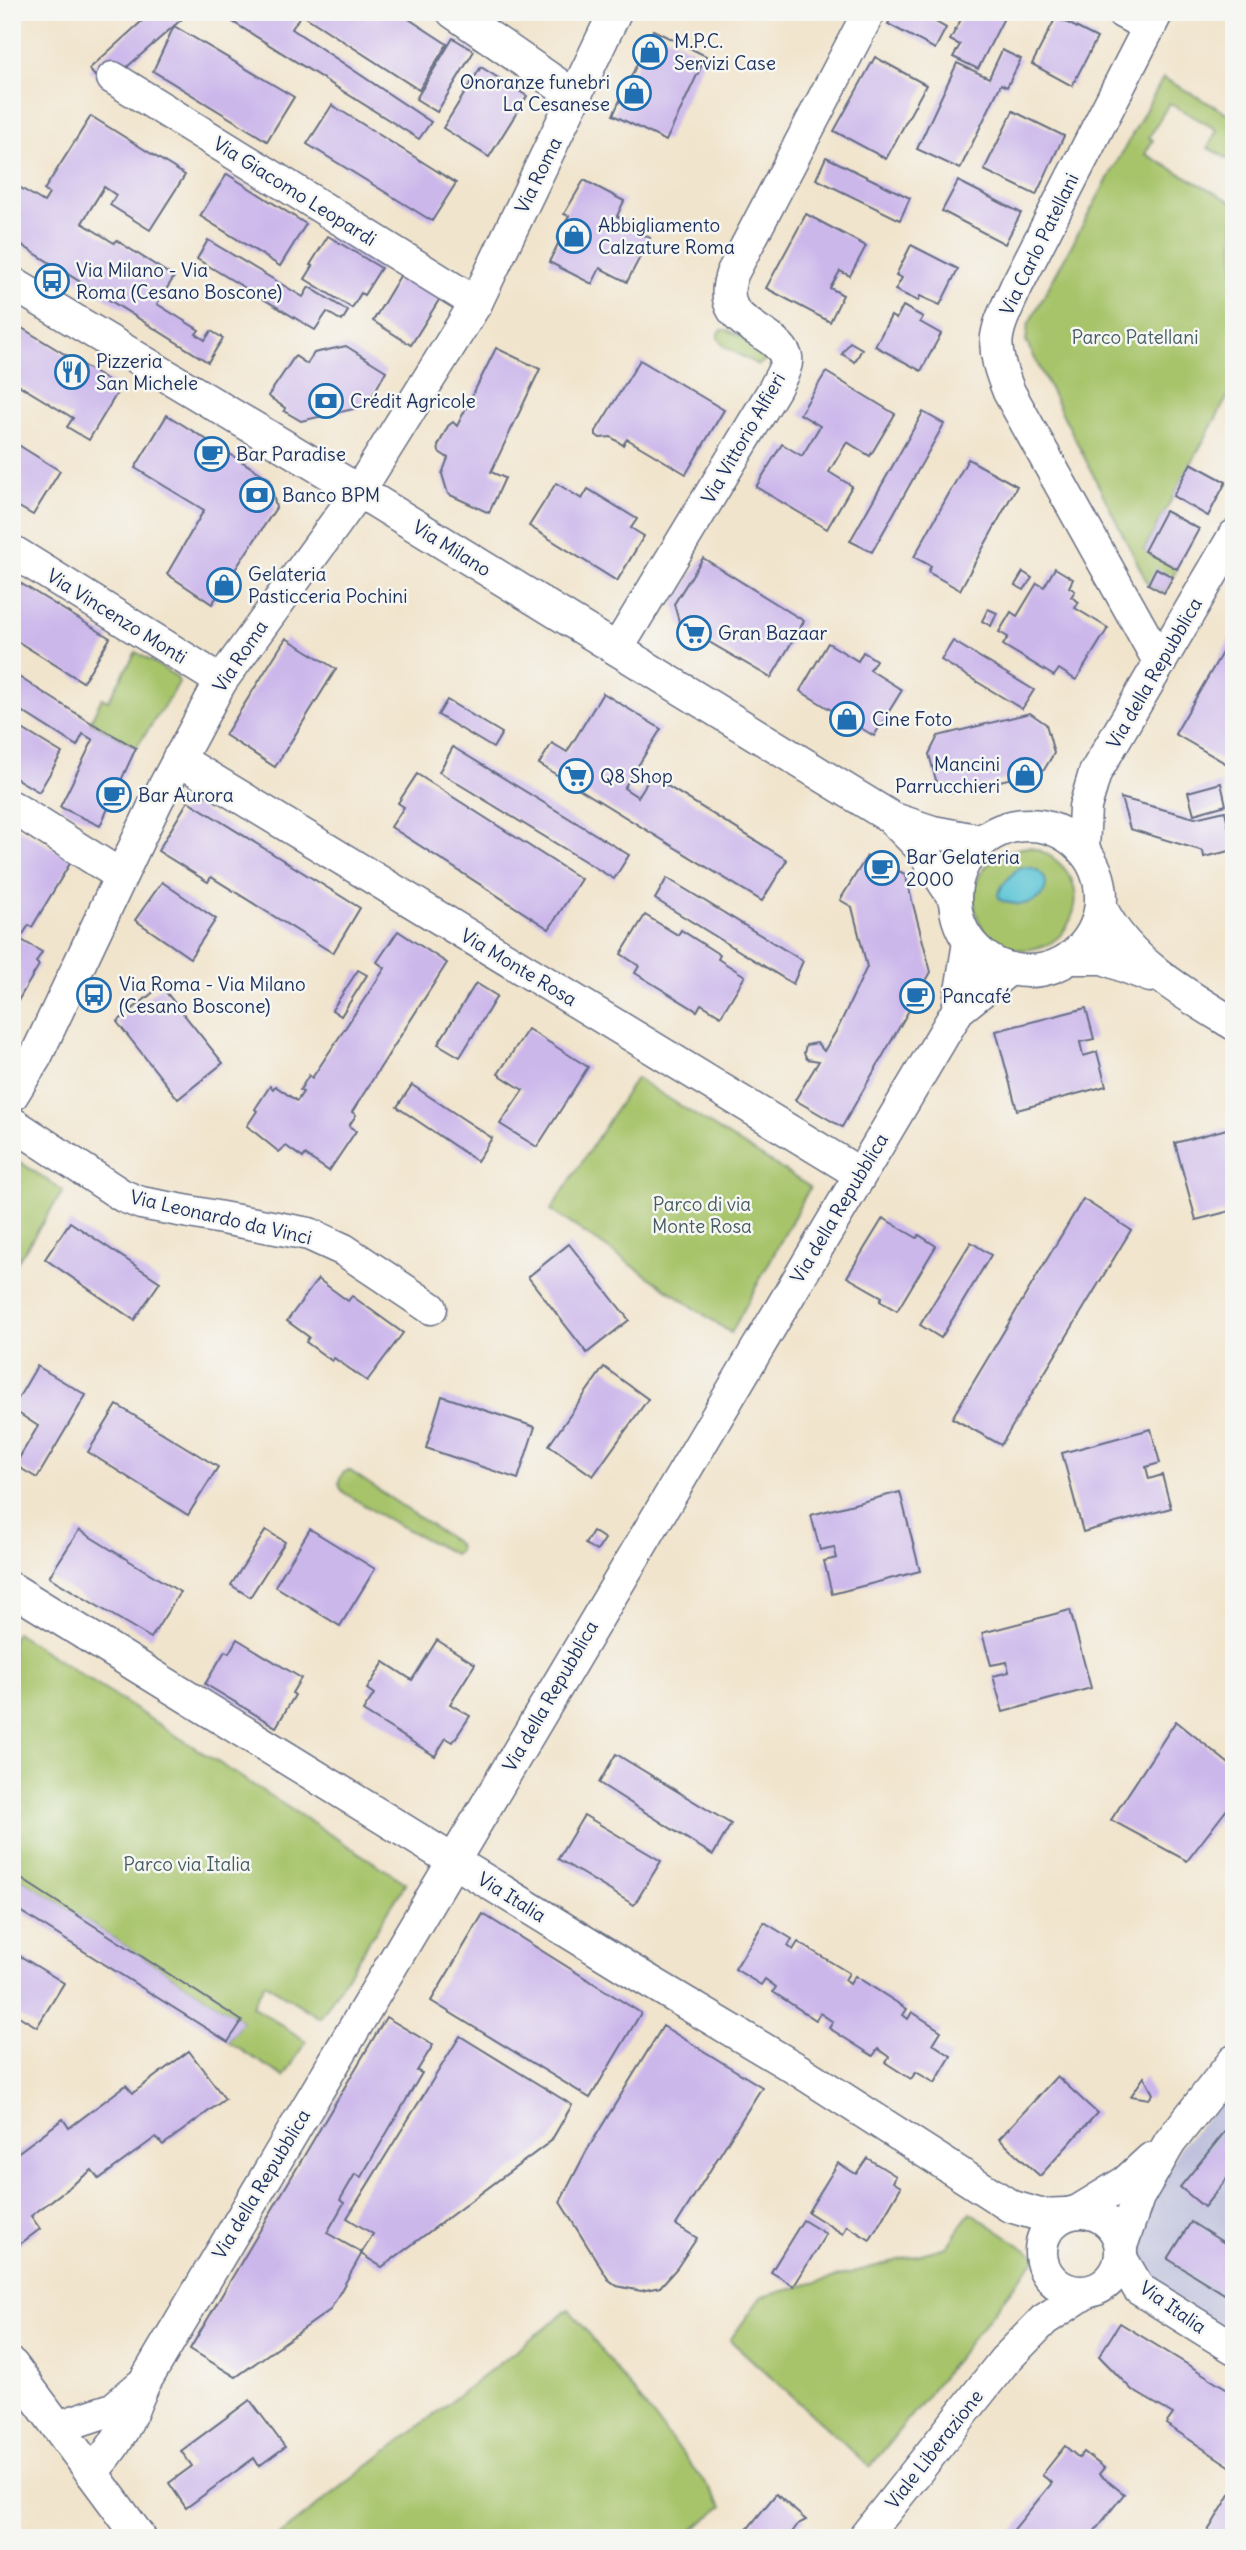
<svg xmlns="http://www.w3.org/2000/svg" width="1246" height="2550" font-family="Delius,sans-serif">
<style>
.industrial{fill:#c0c2dd}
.green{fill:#a7c46b;stroke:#617a64;stroke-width:2;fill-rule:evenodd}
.water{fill:#5bc5d6;stroke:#3b7a9a;stroke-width:2}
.building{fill:#ccb7eb}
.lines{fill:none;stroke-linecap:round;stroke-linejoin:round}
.minor-casing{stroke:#666e84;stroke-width:35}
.minor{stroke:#fff;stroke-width:32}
.labels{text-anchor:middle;stroke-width:5;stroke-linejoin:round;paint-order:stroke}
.poi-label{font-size:19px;fill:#1b2f5e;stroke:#f6f6f2;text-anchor:start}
.street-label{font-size:19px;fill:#1b2f5e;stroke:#f6f6f2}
.park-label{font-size:19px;fill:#455c62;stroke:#f6f6f2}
</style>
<rect width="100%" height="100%" fill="#f6f6f2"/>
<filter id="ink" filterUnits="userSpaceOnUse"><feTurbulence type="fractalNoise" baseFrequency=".0143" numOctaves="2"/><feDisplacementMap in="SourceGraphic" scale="14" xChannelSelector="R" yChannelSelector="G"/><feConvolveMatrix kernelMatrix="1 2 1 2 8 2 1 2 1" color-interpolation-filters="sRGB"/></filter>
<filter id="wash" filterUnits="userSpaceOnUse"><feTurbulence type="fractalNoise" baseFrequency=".00686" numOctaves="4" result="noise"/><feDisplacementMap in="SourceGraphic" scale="28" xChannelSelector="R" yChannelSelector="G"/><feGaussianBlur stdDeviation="1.57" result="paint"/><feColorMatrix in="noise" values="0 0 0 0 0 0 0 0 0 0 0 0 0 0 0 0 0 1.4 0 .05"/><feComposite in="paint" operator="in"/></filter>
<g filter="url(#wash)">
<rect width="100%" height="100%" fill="#f1e4cc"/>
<polygon class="industrial" points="1234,2087 1234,2334 1144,2279 1140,2242 1147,2212 1180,2148"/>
<g class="green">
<polygon points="1163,78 1234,117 1234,162 1208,148 1217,130 1169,103 1149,138 1153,140 1145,154 1234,203 1234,385 1144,550 1177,569 1164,593 1148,584 1026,341 1028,325"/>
<polygon points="722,330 728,330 761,348 767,355 766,360 758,365 724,346 718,338 718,333"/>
<polygon points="136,652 177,677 179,683 136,748 90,722 102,698 108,701"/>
<path d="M 1029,847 C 1069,858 1091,895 1063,932 C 1056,941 1047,946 1036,948 C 969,964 942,856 1029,847 ZM 1018,868 C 1032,868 1040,868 1045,882 L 1028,904 L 1007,902 L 1002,886 Z"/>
<polygon points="636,1078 810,1187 731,1333 551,1210"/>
<polygon points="20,1162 63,1191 12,1270 12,1174"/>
<path d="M 349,1470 L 458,1544 L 459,1550 L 454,1554 L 383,1517 L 346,1494 C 338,1488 337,1481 343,1473 Z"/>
<polygon points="16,1633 406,1883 320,2018 265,1983 252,2006 306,2041 284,2077 228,2042 242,2021 12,1873 12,1639"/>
<polygon points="970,2212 1037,2257 870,2467 730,2340 761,2297 947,2247"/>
<polygon points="569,2309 723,2506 682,2538 276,2538"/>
</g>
<path class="water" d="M 1027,867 C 1062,872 1046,918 1000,900 L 998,895 L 1002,886 L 1018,868 Z"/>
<g id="blocks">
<g class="building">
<polygon points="152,12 190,12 104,87 89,69"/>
<polygon points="217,12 298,12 301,14 292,29 431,122 419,139"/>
<polygon points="302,12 398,12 447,44 419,90 301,14"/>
<polygon points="894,12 918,12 946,28 935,49 888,24"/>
<polygon points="965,12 1007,12 978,69 953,57 960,45 950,40"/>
<polygon points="1056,17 1097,38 1072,86 1032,64"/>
<polygon points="174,26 294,97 267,141 153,71"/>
<polygon points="653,30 706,56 666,141 613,115"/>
<polygon points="453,38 474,51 437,112 416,99"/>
<polygon points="1002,50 1021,59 1007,87 1001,84 960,169 917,149 957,63 989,78"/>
<polygon points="875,57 926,85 886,159 834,131"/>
<polygon points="481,67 527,96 489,157 443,128"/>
<polygon points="332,105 456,183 432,221 307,144"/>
<polygon points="1013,111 1064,136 1036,195 984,170"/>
<polygon points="91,116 185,175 150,230 110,205 116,195 104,187 82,223 114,243 116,240 174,277 157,304 199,330 196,334 205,340 211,331 223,338 208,362 12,239 12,198 19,187 44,202 49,194 44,190"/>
<polygon points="826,157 910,198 900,220 816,179"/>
<polygon points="227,174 306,224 280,266 200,216"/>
<polygon points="584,180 624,201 617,216 639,228 637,231 650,238 627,282 600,268 592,284 549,262 560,240 557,239 569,216 564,214"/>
<polygon points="958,181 1021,213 1005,244 942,211"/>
<polygon points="806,214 866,246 850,276 840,271 830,288 843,295 830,322 766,288"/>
<polygon points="328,236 381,268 364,295 361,293 352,308 305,279 313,266 310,265"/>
<polygon points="208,240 303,297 309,287 348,311 342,321 327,312 315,330 197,259"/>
<polygon points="911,245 958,269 940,305 920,296 918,301 895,290 902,278 896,275"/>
<polygon points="403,271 442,295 411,345 373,321"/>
<polygon points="903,306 923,317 920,322 941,334 921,371 875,346 891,316 896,319"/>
<polygon points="12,322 120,388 89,440 67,427 73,418 12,381"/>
<polygon points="850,342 862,349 855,362 842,354"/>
<polygon points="346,346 386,371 367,406 301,421 284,411 285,408 268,396 295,356 307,364 314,353"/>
<polygon points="496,348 540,369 491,472 505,478 489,513 448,494 442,474 448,458 439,452 438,446 448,426 453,422 457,426"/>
<polygon points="640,360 724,410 686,474 627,439 623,445 611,437 600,438 596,435 596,431"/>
<polygon points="826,372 895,414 870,456 847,442 829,472 852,486 827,529 756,487 782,444 802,456 820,426 800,414"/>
<polygon points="1234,385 1234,402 1227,398"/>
<polygon points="923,412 944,424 872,552 850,541"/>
<polygon points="167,415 270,479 276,508 212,604 167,574 204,510 135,468"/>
<polygon points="12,441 60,471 33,515 12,503"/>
<polygon points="968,459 1017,486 960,590 928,572 931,566 914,557"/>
<polygon points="1191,463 1226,482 1208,516 1173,496"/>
<polygon points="556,483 582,499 588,489 637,519 631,528 644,536 617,581 529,526"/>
<polygon points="1165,511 1199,529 1177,569 1144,551"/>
<polygon points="703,558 804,621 771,678 680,625 674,604"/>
<polygon points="1055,568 1073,579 1069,587 1075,591 1071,597 1079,602 1075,608 1108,628 1076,680 1059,669 1054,676 1003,645 1008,637 999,632 1011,612 1017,616 1037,583 1044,587"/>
<polygon points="1156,568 1173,577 1164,593 1148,584"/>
<polygon points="1023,572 1032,578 1024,590 1015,585"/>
<polygon points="12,578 110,638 83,682 12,638"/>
<polygon points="988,609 997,613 991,626 982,621"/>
<polygon points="1234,632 1234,751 1227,764 1175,734"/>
<polygon points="286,638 336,669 275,767 225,735"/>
<polygon points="953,641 1034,690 1022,709 941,660"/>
<polygon points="828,643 858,661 863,652 876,660 870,670 902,690 874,736 800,691"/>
<polygon points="14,674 90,722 136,748 100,826 60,807 93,740 83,734 77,746 12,705"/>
<polygon points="603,693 661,729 624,788 638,797 651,776 787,860 762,901 539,764 552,743 567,752"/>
<polygon points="447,700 502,733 493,748 438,715"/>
<polygon points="1030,713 1046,724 1054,753 1044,770 952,793 937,784 929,754 938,736"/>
<polygon points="14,724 62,753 39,792 12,776"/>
<polygon points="453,747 629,855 614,879 439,772"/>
<polygon points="417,774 581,879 549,929 391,827 404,807 398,803"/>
<polygon points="1221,783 1226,805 1194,814 1188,792"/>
<polygon points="1121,798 1195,818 1225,811 1234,850 1204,857 1203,851 1130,829"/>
<polygon points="188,801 360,908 333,953 211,877 208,882 158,851"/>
<polygon points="12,825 72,860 32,927 29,925 20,939 42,952 36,962 39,965 12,1011"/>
<polygon points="867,856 905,874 931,972 842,1127 795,1100 819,1061 807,1059 804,1053 806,1045 817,1043 824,1051 838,1028 867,967 852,907 840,900"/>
<polygon points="667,878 803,961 793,984 655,899"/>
<polygon points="162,882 216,919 190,958 135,920"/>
<polygon points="645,915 678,935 681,930 720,955 718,959 745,976 721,1016 701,1004 697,1011 635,973 639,966 621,954"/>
<polygon points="398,931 447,963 352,1112 356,1115 349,1126 356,1131 329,1171 305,1155 303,1158 286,1146 279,1152 247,1126 257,1111 255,1109 270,1086 273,1089 275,1086 297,1101 303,1092 300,1090 309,1075 312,1078 385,968 377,962"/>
<polygon points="358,970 367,975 341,1016 332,1010"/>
<polygon points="476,983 497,996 460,1057 438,1044"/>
<polygon points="161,986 223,1063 178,1099 117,1022"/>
<polygon points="1086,1008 1094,1039 1080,1042 1083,1056 1097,1052 1106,1086 1017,1110 996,1031"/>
<polygon points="528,1029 588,1067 537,1147 500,1124 523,1090 498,1074"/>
<polygon points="412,1085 492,1138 477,1161 397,1107"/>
<polygon points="1234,1127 1234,1210 1196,1220 1175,1143"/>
<polygon points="1083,1199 1131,1230 1001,1445 952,1418"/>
<polygon points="883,1218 917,1238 919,1235 936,1246 897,1311 880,1301 882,1297 847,1277"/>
<polygon points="70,1222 160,1282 134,1320 45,1259"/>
<polygon points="971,1242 991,1255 941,1338 920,1325"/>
<polygon points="569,1244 629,1320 587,1353 528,1277"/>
<polygon points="318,1279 348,1301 352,1296 403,1333 367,1381 334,1358 332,1361 306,1342 309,1337 287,1321"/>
<polygon points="37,1366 86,1395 37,1478 15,1465 38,1426 12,1409"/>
<polygon points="604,1367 648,1399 593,1476 549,1445"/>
<polygon points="442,1396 535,1427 518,1479 426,1448"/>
<polygon points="117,1405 218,1467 188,1515 88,1452"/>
<polygon points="1151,1429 1160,1463 1146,1467 1149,1479 1162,1475 1171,1508 1083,1532 1062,1453"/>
<polygon points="900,1492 920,1571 832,1594 824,1561 837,1558 834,1547 820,1550 811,1515"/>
<polygon points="310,1529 375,1569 340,1626 275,1586"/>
<polygon points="79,1530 180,1592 151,1638 49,1577"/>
<polygon points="266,1530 285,1542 250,1597 231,1585"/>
<polygon points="593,1531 605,1539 597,1551 585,1544"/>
<polygon points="1070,1610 1091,1688 1003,1712 993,1676 1009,1672 1007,1662 991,1665 982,1633"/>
<polygon points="237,1639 301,1678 292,1693 295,1695 276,1727 205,1684 225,1651 229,1653"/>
<polygon points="437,1640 475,1664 450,1704 470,1716 453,1742 446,1738 435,1756 363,1711 374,1694 367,1689 384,1662 412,1680"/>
<polygon points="1176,1721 1234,1768 1234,1800 1187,1861 1111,1820"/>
<polygon points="616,1754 731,1824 713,1855 599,1783"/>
<polygon points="584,1815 661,1861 634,1905 558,1859"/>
<polygon points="12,1873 242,2021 228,2042 12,1906"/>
<polygon points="483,1914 641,2013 590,2098 431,2001"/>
<polygon points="764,1922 792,1939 788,1946 793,1950 798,1942 849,1973 845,1980 850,1984 855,1976 907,2009 903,2015 908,2019 912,2012 941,2031 933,2044 951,2056 935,2083 916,2072 911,2079 886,2063 889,2057 878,2049 873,2056 829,2028 833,2022 820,2013 816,2020 773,1992 776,1987 765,1979 761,1985 735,1969"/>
<polygon points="12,1951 64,1983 37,2027 12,2012"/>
<polygon points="386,2017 433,2045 417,2071 422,2073 361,2177 355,2174 340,2200 344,2203 327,2233 362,2253 330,2310 236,2377 190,2349"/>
<polygon points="663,2026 762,2087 676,2225 697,2238 677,2268 660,2287 641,2291 617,2286 608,2279 560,2202 586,2152"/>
<polygon points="460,2036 572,2105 551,2141 382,2267 361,2254 373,2234 347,2218"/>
<polygon points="189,2051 225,2099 163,2145 156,2137 99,2179 92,2170 31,2216 40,2229 12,2250 12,2157 63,2119 69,2128 126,2085 133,2093"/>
<polygon points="1057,2076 1097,2113 1040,2176 999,2139"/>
<polygon points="1144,2077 1153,2094 1149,2099 1131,2096"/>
<polygon points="1234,2120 1234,2170 1204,2207 1180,2187"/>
<polygon points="867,2158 896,2176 893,2182 901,2187 870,2240 847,2226 843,2234 808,2212 838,2163 856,2174"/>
<polygon points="803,2220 826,2234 794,2286 771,2272"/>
<polygon points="1191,2222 1234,2249 1234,2300 1168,2259"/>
<polygon points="1120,2323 1234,2393 1234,2469 1166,2424 1173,2414 1132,2390 1099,2356"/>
<polygon points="250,2400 285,2447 259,2466 254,2458 186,2508 169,2483 192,2466 181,2451"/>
<polygon points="1065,2446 1079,2458 1084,2452 1104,2468 1099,2474 1124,2494 1089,2538 1007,2538 1052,2483 1042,2475"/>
<polygon points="1234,2488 1234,2538 1214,2538 1208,2531"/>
<polygon points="776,2494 806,2520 798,2524 788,2538 740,2538"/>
</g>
</g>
</g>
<g filter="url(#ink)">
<use href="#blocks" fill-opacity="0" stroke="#666e84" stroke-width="2"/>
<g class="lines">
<g class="minor-casing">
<g id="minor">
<polyline points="453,12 576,97"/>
<polyline points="1122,12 1150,27"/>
<path d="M 1157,12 L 1017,285 C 995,334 988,340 1009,392 L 1160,663"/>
<polyline points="113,78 476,303"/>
<polyline points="12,283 359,491 890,817 922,849 954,898"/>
<polyline points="12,551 221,681"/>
<path d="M 617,649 L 775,388 C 779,379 788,366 786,357 C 784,350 777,344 772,340 C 744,320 719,313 732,274 L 869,12"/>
<polyline points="178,759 860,1174"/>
<polyline points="12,807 120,875"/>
<polyline points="897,820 933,832 981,841"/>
<circle cx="1028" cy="898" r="73"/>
<polyline points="1083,850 1085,807 1095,773 1234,536"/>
<path d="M 1101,908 C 1128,962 1183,993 1234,1024"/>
<polyline points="1070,958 1103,958 1150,976"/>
<polyline points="958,1010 969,942"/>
<polyline points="12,1095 36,1056 156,802 221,681 359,491 476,303 615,12"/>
<polyline points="12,1123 123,1196 141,1203 309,1234 344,1250 431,1308"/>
<polyline points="12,1589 632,1971 800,2071 1010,2206 1040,2215 1066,2214"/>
<circle cx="1081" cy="2252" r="40"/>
<polyline points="1077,2212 1126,2182 1151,2159"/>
<polyline points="1121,2246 1138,2197 1170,2142 1234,2061"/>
<polyline points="1121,2258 1139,2289 1234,2348"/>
<polyline points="12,2365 140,2538"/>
<polyline points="58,2427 113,2409 140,2386"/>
<path d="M 91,2472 C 120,2444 128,2419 144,2383 L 958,1010 L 1009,969"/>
<polyline points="864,2538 1004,2361 1044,2320 1085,2293"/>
</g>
</g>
<use href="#minor" class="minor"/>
</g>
</g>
<defs>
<g id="shop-ring" transform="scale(1.75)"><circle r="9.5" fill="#f6f6f2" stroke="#1f6fb2" stroke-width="1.5"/><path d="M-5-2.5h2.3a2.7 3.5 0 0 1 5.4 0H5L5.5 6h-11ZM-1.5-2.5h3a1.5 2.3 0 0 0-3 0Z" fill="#1f6fb2"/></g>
<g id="bus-ring" transform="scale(1.75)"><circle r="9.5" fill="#f6f6f2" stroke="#1f6fb2" stroke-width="1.5"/><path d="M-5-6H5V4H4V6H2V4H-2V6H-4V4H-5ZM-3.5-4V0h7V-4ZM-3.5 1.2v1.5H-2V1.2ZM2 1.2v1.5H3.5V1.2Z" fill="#1f6fb2"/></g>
<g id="restaurant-ring" transform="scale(1.75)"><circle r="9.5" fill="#f6f6f2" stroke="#1f6fb2" stroke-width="1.5"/><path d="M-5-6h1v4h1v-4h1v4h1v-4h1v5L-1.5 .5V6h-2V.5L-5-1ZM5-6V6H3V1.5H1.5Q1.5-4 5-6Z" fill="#1f6fb2"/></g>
<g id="bank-ring" transform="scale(1.75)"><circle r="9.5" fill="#f6f6f2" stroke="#1f6fb2" stroke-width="1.5"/><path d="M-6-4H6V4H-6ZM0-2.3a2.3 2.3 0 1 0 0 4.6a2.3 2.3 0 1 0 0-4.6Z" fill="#1f6fb2"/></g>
<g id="cafe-ring" transform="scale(1.75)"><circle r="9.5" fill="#f6f6f2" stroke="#1f6fb2" stroke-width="1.5"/><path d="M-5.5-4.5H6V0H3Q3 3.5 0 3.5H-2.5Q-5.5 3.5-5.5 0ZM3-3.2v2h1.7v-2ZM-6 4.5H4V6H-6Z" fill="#1f6fb2"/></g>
<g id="supermarket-ring" transform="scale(1.75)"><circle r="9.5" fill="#f6f6f2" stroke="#1f6fb2" stroke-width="1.5"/><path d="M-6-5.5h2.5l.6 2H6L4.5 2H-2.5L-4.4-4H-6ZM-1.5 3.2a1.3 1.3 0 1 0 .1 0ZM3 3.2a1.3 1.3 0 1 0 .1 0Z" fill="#1f6fb2"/></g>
</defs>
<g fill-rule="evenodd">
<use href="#shop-ring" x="650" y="52"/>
<use href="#shop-ring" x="634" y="93"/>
<use href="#shop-ring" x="574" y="236"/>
<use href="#bus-ring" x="52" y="281"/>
<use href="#restaurant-ring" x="72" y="372"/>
<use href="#bank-ring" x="326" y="401"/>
<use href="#cafe-ring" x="212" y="454"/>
<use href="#bank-ring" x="257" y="495"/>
<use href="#shop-ring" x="224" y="585"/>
<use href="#supermarket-ring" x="694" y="633"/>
<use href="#shop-ring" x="847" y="719"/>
<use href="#shop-ring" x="1025" y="775"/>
<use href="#supermarket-ring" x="576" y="776"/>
<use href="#cafe-ring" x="114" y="795"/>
<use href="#cafe-ring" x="882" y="868"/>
<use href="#bus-ring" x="94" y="995"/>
<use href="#cafe-ring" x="917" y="996"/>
</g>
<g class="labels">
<g class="poi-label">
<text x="674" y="48">M.P.C.<tspan x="674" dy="22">Servizi Case</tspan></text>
<text x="610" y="89" text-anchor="end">Onoranze funebri<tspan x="610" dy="22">La Cesanese</tspan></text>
<text x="598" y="232">Abbigliamento<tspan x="598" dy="22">Calzature Roma</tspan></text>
<text x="76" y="277">Via Milano - Via<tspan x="76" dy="22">Roma (Cesano Boscone)</tspan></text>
<text x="96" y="368">Pizzeria<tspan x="96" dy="22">San Michele</tspan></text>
<text x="350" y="408">Crédit Agricole</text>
<text x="236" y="461">Bar Paradise</text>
<text x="282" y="502">Banco BPM</text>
<text x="248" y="581">Gelateria<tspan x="248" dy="22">Pasticceria Pochini</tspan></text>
<text x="718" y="640">Gran Bazaar</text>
<text x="872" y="726">Cine Foto</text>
<text x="1000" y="771" text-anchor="end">Mancini<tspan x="1000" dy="22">Parrucchieri</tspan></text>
<text x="600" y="783">Q8 Shop</text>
<text x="138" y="802">Bar Aurora</text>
<text x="906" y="864">Bar Gelateria<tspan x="906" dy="22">2000</tspan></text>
<text x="119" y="991">Via Roma - Via Milano<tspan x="119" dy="22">(Cesano Boscone)</tspan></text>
<text x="942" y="1003">Pancafé</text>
</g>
<g class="street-label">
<text transform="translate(538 175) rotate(-64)" y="7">Via Roma</text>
<text transform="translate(295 191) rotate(32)" y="7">Via Giacomo Leopardi</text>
<text transform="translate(1039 244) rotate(-64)" y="7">Via Carlo Patellani</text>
<text transform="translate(743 438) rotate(-60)" y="7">Via Vittorio Alfieri</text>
<text transform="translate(452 548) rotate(32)" y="7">Via Milano</text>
<text transform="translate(117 616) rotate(32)" y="7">Via Vincenzo Monti</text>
<text transform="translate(240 656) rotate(-56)" y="7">Via Roma</text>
<text transform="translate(1154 673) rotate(-60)" y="7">Via della Repubblica</text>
<text transform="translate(519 967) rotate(31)" y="7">Via Monte Rosa</text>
<text transform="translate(839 1208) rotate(-59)" y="7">Via della Repubblica</text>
<text transform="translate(221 1217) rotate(13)" y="7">Via Leonardo da Vinci</text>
<text transform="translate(550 1696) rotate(-60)" y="7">Via della Repubblica</text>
<text transform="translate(512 1897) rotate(32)" y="7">Via Italia</text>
<text transform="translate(261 2184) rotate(-59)" y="7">Via della Repubblica</text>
<text transform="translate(1173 2307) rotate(35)" y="7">Via Italia</text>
<text transform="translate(934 2449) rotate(-52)" y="7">Viale Liberazione</text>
</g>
<g class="park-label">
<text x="1135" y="344">Parco Patellani</text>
<text x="702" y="1211">Parco di via<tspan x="702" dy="22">Monte Rosa</tspan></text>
<text x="187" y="1871">Parco via Italia</text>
</g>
</g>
<rect width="1246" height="2550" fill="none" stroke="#f6f6f2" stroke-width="42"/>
</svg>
